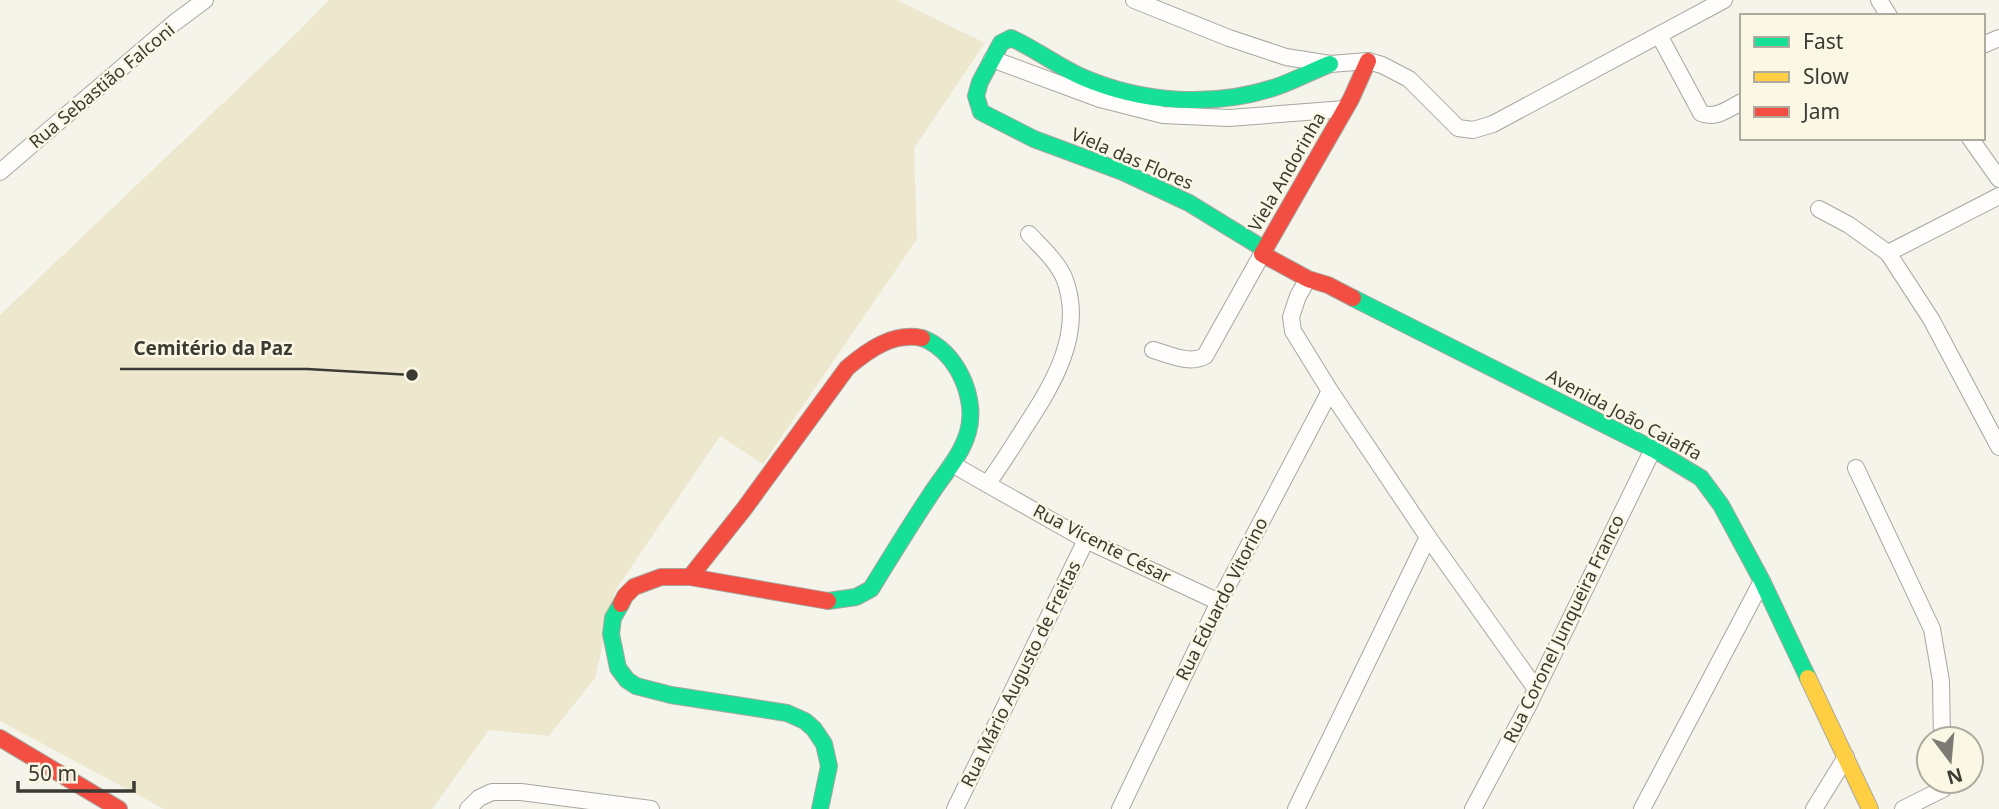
<svg xmlns="http://www.w3.org/2000/svg" width="1999" height="809" font-family="'Noto Sans',sans-serif">
<style>
.green{fill:#ede7ce}
.lines{fill:none;stroke-linecap:round;stroke-linejoin:round}
.street-casing{stroke:#a7a69f;stroke-width:18}
.fast-casing{stroke:#a7a69f;stroke-width:18}
.slow-casing{stroke:#a7a69f;stroke-width:18}
.jam-casing{stroke:#a7a69f;stroke-width:18}
.street{stroke:#fefdfc;stroke-width:16}
.fast{stroke:#16e098;stroke-width:16}
.slow{stroke:#ffcf43;stroke-width:16}
.jam{stroke:#f24e42;stroke-width:16}
.labels{text-anchor:middle;stroke-width:5;stroke-linejoin:round;paint-order:stroke}
.street-label{font-size:18px;fill:#3b3a33;stroke:#faf7e5}
.leader{fill:none;stroke:#3b3a33;stroke-width:2.5}
.callout-dot{fill:#3b3a33;stroke:#faf7e5;stroke-width:2.5}
.callout-label{font-size:19px;text-anchor:middle;font-weight:bold;fill:#3b3a33;stroke:#faf7e5;stroke-width:5;stroke-linejoin:round;paint-order:stroke}
</style>
<rect width="100%" height="100%" fill="#f5f4ea"/>
<polygon class="green" points="329,0 897,0 985,43 914,148 917,239 763,464 720,436 615,591 595,678 549,736 489,730 432,809 164,809 0,721 0,315 301,29"/>
<g class="lines">
<g class="street-casing">
<g id="street">
<polyline points="1134,0 1229,38 1286,57 1330,64 1368,61 1382,65 1409,79 1458,128 1473,130 1493,124 1724,0"/>
<polyline points="1879,0 1889,16"/>
<path d="M 1659,35 L 1701,113 C 1715,120 1729,108 1742,102"/>
<polyline points="1983,45 1999,38"/>
<polyline points="992,59 1100,99 1163,115 1229,118 1345,109"/>
<polyline points="1970,138 1999,179"/>
<polyline points="0,172 174,23 205,0"/>
<polyline points="1819,209 1849,225 1888,253 1931,319 1999,447"/>
<polyline points="1888,253 1999,196"/>
<path d="M 1153,350 C 1169,354 1189,365 1205,356 L 1262,254"/>
<path d="M 952,464 L 987,484 C 1000,467 1011,449 1023,430 C 1051,387 1085,335 1065,280 C 1058,262 1042,248 1029,234"/>
<polyline points="1856,468 1932,629 1941,681 1942,739"/>
<polyline points="987,484 1086,540 1219,602"/>
<polyline points="1428,537 1536,689"/>
<polyline points="468,809 479,798 492,792 521,792 651,809"/>
<polyline points="955,809 1086,540"/>
<polyline points="1120,809 1219,602 1330,391"/>
<polyline points="1296,809 1428,537 1330,391 1293,331 1291,317 1298,296 1308,279"/>
<polyline points="1473,809 1528,706 1653,449"/>
<polyline points="1642,809 1762,581"/>
<polyline points="1814,809 1846,757"/>
<polyline points="1903,809 1943,789 1950,781"/>
</g>
</g>
<g class="fast-casing">
<g id="fast">
<path d="M 1264,249 L 1189,203 L 1123,172 L 1034,139 L 981,112 L 976,96 L 980,82 L 1001,43 L 1011,38 C 1036,49 1057,66 1082,77 C 1142,103 1213,108 1276,87 C 1294,81 1312,71 1330,64"/>
<polyline points="1353,298 1653,449 1701,478 1721,505 1762,581 1808,678"/>
<path d="M 828,601 L 856,597 L 871,589 C 890,558 909,527 929,497 C 942,476 961,457 968,432 C 978,398 956,350 922,338"/>
<polyline points="621,604 613,618 611,634 618,668 627,680 636,686 671,695 787,713 805,721 814,729 824,744 829,766 820,809"/>
</g>
</g>
<g class="slow-casing">
<polyline id="slow" points="1808,678 1870,809"/>
</g>
<g class="jam-casing">
<g id="jam">
<polyline points="1353,298 1328,285 1308,279 1262,254 1351,99 1368,61"/>
<path d="M 690,577 L 744,509 L 847,368 C 868,350 893,332 922,338"/>
<polyline points="621,604 625,596 634,587 661,577 690,577 828,601"/>
<polyline points="0,738 119,809"/>
</g>
</g>
<use href="#street" class="street"/>
<use href="#fast" class="fast"/>
<use href="#slow" class="slow"/>
<use href="#jam" class="jam"/>
</g>
<g class="labels">
<g class="street-label">
<text transform="translate(102 86) rotate(-40)" y="6">Rua Sebastião Falconi</text>
<text transform="translate(1132 159) rotate(23)" y="6">Viela das Flores</text>
<text transform="translate(1287 172) rotate(-60)" y="6">Viela Andorinha</text>
<text transform="translate(1624 415) rotate(28)" y="6">Avenida João Caiaffa</text>
<text transform="translate(1102 544) rotate(27)" y="6">Rua Vicente César</text>
<text transform="translate(1222 599) rotate(-63)" y="6">Rua Eduardo Vitorino</text>
<text transform="translate(1564 629) rotate(-64)" y="6">Rua Coronel Junqueira Franco</text>
<text transform="translate(1021 674) rotate(-64)" y="6">Rua Mário Augusto de Freitas</text>
</g>
</g>
<path class="leader" d="M412 375L307 369H120"/>
<circle class="callout-dot" cx="412" cy="375" r="7"/>
<g class="callout-label">
<text x="213" y="355">Cemitério da Paz</text>
</g>
<rect x="1740" y="14" width="245" height="126" fill="#faf7e5" stroke="#aeab9e" stroke-width="2"/>
<rect x="1754" y="37" width="35" height="10" fill="#16e098" stroke="#aeab9e" stroke-width="2"/>
<text x="1803" y="49" font-size="21" fill="#3b3a33">Fast</text>
<rect x="1754" y="72" width="35" height="10" fill="#ffcf43" stroke="#aeab9e" stroke-width="2"/>
<text x="1803" y="84" font-size="21" fill="#3b3a33">Slow</text>
<rect x="1754" y="107" width="35" height="10" fill="#f24e42" stroke="#aeab9e" stroke-width="2"/>
<text x="1803" y="119" font-size="21" fill="#3b3a33">Jam</text>
<g transform="translate(1950 760) rotate(164)"><circle r="33" fill="#faf7e5" stroke="#aeab9e" stroke-width="2"/>
<path d="M0-5L12 26L0 18L-12 26Z" fill="#7c7b73"/>
<text y="-10" font-size="19" font-weight="bold" text-anchor="middle" fill="#3b3a33">N</text>
</g>
<path d="M18 781v10h116v-10" fill="none" stroke="#3b3a33" stroke-width="3.5"/>
<text x="28" y="781" font-size="21" fill="#3b3a33" stroke="#faf7e5" stroke-width="5" paint-order="stroke">50 m</text>
</svg>
